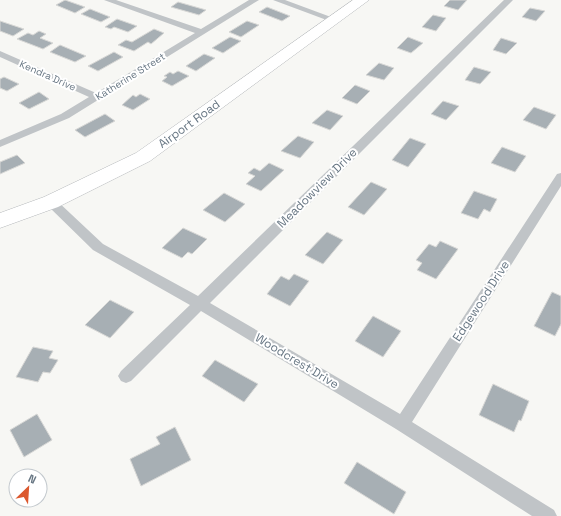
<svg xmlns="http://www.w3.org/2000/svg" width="561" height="516" font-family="'Space Grotesk',sans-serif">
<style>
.building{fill:#a7afb4;stroke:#d8d8d6}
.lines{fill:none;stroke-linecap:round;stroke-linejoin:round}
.highway-casing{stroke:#b5b8bb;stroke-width:1}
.street{fill:#c0c4c7;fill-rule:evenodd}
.highway{fill:#fff;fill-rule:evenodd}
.labels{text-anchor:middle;stroke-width:4;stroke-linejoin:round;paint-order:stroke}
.far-street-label{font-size:10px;fill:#677683;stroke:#fff}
.street-label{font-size:12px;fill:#677683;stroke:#fff}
</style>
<rect width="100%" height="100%" fill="#f7f7f4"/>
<g class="building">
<polygon points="65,0 85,7 75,13 56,5"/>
<polygon points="450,0 467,0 458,10 444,6"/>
<polygon points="178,2 206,10 199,15 171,7"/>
<polygon points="267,7 290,16 282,21 259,12"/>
<polygon points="530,8 545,11 536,21 522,17"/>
<polygon points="90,9 110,17 101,22 81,14"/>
<polygon points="433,15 446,18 436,31 422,27"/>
<polygon points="117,19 137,26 128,32 114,27 111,29 105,27"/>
<polygon points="0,21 24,29 13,36 0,31"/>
<polygon points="247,21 259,25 241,37 229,32"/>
<polygon points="154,29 164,33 151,44 148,42 134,51 118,45 126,40 132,42"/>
<polygon points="39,31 46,34 40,38 53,43 43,49 17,39 28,33 33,35"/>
<polygon points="230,37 241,41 223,53 212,48"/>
<polygon points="408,37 423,43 411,53 397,48"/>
<polygon points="501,38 517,43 506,54 493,50"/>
<polygon points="60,45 86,56 75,62 50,52"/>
<polygon points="114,52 123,57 98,71 88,66"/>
<polygon points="204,54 215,58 196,71 186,66"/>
<polygon points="379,63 394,68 384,80 366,75"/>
<polygon points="474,67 491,72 480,84 465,80"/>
<polygon points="178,71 189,76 172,86 162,81 167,77 164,76 170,72 173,74"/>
<polygon points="4,77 19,84 7,91 0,88 0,79"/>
<polygon points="355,85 370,91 357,104 342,98"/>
<polygon points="39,92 49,99 29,109 19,103"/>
<polygon points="140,94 150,99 133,110 122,105 133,95 136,97"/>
<polygon points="443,101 459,106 446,120 431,114"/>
<polygon points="534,107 556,115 546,129 523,120"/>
<polygon points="327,110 343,116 330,130 312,123"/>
<polygon points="105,114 115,121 85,137 75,130"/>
<polygon points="298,136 314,142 300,158 281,151"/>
<polygon points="410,138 426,144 408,167 392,160"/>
<polygon points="502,147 526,156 515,172 491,163"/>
<polygon points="17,155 25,163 0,174 0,162"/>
<polygon points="269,163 284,170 261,191 246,184 255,176 248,173 254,168 260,171"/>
<polygon points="371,182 387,189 364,215 348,207"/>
<polygon points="474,191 497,199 490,212 484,209 478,219 461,213"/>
<polygon points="224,193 245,204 225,222 203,210"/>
<polygon points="183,228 207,239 192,254 188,252 182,258 162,248"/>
<polygon points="327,232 343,240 323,264 305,255"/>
<polygon points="440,241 458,249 436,279 417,270 422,263 416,260 429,244 436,247"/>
<polygon points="294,274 309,281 290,306 267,294 281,276 289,280"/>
<polygon points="552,292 561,296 561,324 555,336 534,326"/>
<polygon points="110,300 134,312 110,338 85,325"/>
<polygon points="373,316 401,331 383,357 355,341"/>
<polygon points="33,347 53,351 49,358 58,360 50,373 43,372 38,382 16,377"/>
<polygon points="215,360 258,384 244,402 202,376"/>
<polygon points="493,384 529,401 521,421 519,420 514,432 479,415"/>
<polygon points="37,414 52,440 24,457 10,430"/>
<polygon points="175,427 191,460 141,486 130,459 160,444 156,437"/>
<polygon points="357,462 406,492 394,514 344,483"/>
</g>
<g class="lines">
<g class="highway-casing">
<polygon id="highway" points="353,0 369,0 150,161 58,207 0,228 0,213 44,197 136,153"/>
</g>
<g class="street">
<polygon points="104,0 116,0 201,29 249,0 259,0 69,118 0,147 0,140 61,114 89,97 0,57 0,51 96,93 195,33"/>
<polygon points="273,0 285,0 339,20 338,22 332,22"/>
<polygon points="504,0 513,0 210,303 400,414 557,174 561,173 561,186 412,422 554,510 557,516 532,516 396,429 201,311 131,381 126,383 121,381 118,376 121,371 190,305 93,250 47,205 45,202 47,199 55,199 103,244 198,296"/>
</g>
<use href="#highway" class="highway"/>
</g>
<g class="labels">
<g class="far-street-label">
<text transform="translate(48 75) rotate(24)" y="4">Kendra Drive</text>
<text transform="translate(130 76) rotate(-32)" y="4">Katherine Street</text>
</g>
<g class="street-label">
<text transform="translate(189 124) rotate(-36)" y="4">Airport Road</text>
<text transform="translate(317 188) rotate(-45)" y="4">Meadowview Drive</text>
<text transform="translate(481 301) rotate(-57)" y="4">Edgewood Drive</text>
<text transform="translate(297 361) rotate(31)" y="4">Woodcrest Drive</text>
</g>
</g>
<g transform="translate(28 488) rotate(25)"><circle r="19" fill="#ffffff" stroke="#c2c8cd"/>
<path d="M0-3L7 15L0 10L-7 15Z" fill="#dc592f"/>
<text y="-6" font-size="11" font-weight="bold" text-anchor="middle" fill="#677683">N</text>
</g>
</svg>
